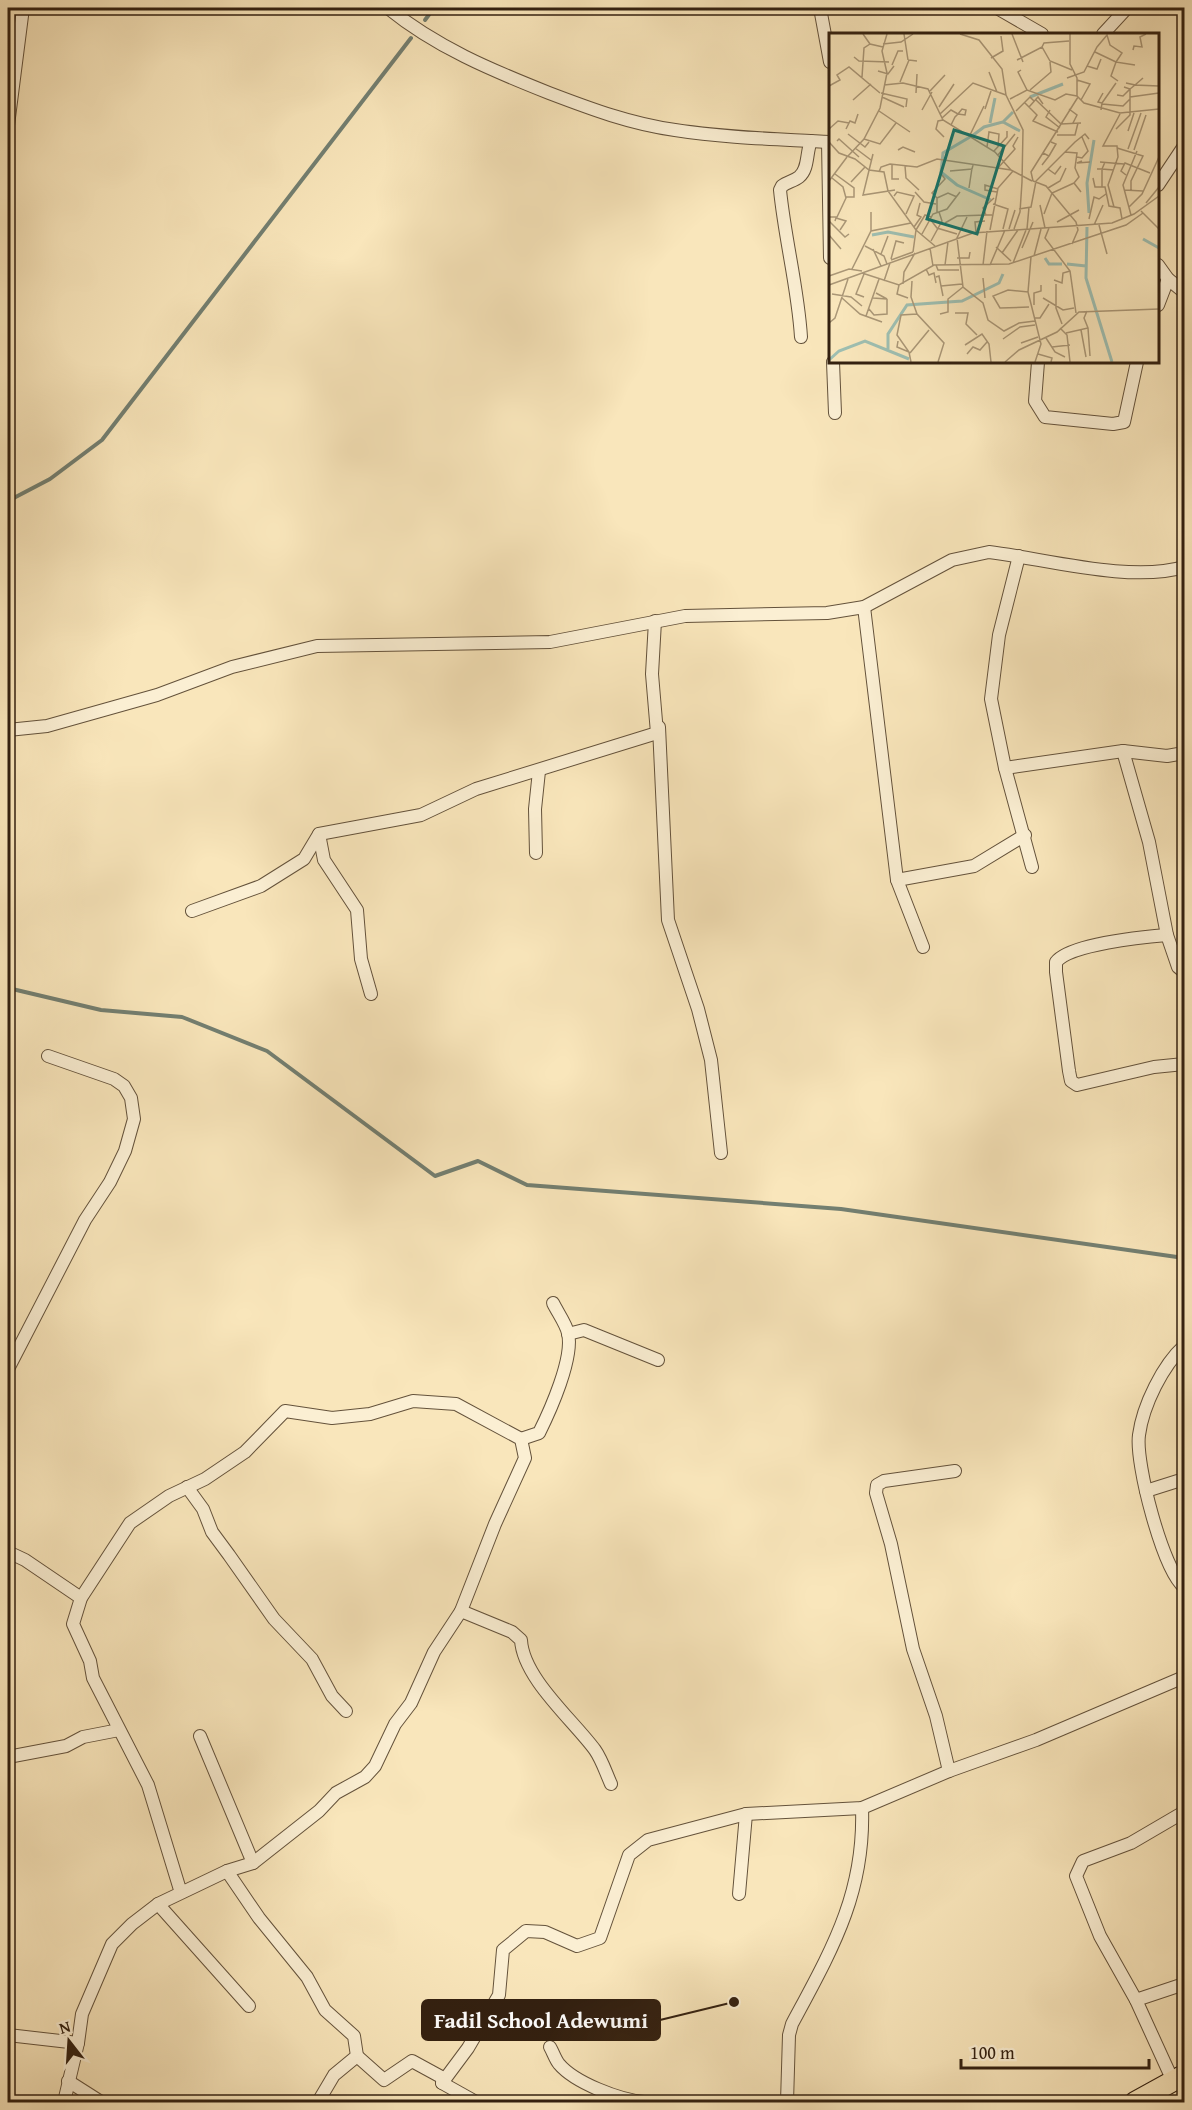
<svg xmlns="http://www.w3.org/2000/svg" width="1192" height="2110" font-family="'Gentium Book Plus',serif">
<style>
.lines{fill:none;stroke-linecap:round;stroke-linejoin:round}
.stream{stroke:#737f71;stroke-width:4}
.street-casing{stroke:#64523b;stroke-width:14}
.primary-casing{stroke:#332010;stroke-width:22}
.street{stroke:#fbefd3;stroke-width:12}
.primary{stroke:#f9e6bb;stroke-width:20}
.inset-river{fill:none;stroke:#9ebfb2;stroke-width:3}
.inset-road{fill:none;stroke:#aa9777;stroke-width:1.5}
.view{fill:#0f766e;fill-opacity:0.15;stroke:#0f766e;stroke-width:3}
.inset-edge{fill:none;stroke:#332010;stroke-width:3}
.leader{fill:none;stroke:#332010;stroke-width:2}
.callout-dot{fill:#332010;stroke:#fbefd3;stroke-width:2}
.callout{fill:#332010;stroke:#332010;stroke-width:2}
.callout-label{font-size:22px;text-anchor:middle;font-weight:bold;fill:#fff}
</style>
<rect width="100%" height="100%" fill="#f9e6bb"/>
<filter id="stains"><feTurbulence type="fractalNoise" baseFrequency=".00333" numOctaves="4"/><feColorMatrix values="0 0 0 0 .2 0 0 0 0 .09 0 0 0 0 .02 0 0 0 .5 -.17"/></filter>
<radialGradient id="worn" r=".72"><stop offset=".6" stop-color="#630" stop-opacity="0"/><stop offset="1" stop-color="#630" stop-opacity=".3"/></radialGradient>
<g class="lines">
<g class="stream">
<polyline points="425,20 434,8"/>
<polyline points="8,501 50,479 102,440 411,38"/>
<polyline points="8,988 101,1010 182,1017 267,1051 435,1176 478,1161 527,1185 841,1209 1184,1258"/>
</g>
<g class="street-casing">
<g id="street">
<path d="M 388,8 C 436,47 491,70 549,93 C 591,109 631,124 675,130 C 726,138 779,139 830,142"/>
<polyline points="820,8 830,62"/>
<polyline points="997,8 1042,34"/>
<polyline points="1103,34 1127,8"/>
<polyline points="8,125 23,8"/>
<polyline points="828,142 830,258"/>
<polyline points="1158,185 1184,146"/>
<polyline points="1158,265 1168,279 1184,292"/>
<polyline points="1158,305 1168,279"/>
<path d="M 801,337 C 798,288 785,240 780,190 L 782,186 C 787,182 794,181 799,177 C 809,169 806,152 811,141"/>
<polyline points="833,362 835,413"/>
<polyline points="1038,362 1035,401 1045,417 1113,424 1124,422 1137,362"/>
<polyline points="1019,556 999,635 991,699 1005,768 1032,867"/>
<polyline points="864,607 897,880 923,947"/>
<polyline points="659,727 668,920 698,1009 711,1060 721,1153"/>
<path d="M 8,730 L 47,726 L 157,695 L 232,667 L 317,646 L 550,642 L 685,616 L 827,613 L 864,607 L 952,560 L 989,552 C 1046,559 1131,583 1184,567"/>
<polyline points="1123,751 1167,756 1184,753"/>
<polyline points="1005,768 1123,751 1149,842 1167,935"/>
<polyline points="319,834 324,860 357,910 361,959 371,994"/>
<polyline points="536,853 535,809 539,771"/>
<polyline points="897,880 974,866 1025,835"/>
<polyline points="192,911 261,886 304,859 319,834 421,815 476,789 657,733 652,674 655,621"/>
<path d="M 1184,972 L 1178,967 L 1167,935 C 1143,937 1070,944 1056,962 L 1056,972 L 1069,1071 L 1071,1081 L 1077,1085 L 1154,1067 L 1184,1064"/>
<polyline points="568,1334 584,1330 658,1360"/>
<path d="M 1184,1346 C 1163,1365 1143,1405 1139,1435 C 1135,1463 1163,1570 1184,1587"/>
<polyline points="8,1369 85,1220 110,1182 125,1151 134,1119 131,1098 124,1086 114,1079 48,1056"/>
<path d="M 521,1439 L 539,1433 C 550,1411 574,1358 568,1333 C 566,1324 558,1313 553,1303"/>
<polyline points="187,1487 203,1509 212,1532 229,1555 274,1619 312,1659 332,1696 346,1711"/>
<polyline points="1146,1491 1184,1479"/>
<polyline points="8,1552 25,1560 81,1598"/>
<path d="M 461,1611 L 512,1632 L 521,1640 C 523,1678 573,1720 595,1750 C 602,1760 606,1773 611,1784"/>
<polyline points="200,1736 253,1863"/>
<polyline points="8,1757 66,1746 83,1737 119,1730"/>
<polyline points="949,1771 936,1716 913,1649 891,1544 876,1493 877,1485 884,1481 955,1471"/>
<polyline points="227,1871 259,1918 307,1977 325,2010 354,2036 357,2056 334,2075 318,2102"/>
<polyline points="739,1894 746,1814"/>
<polyline points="158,1904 249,2006"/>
<polyline points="1136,2000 1184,1984"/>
<polyline points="8,2035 78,2043"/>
<path d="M 550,2047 C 553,2052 555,2059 559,2064 C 575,2083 620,2100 644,2102"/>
<polyline points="357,2056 384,2080 412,2061 445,2079 442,2083 476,2102"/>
<polyline points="68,2081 101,2102"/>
<polyline points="1173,2081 1136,2000 1100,1936 1076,1876 1083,1861 1131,1843 1184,1812"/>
<polyline points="442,2083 468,2048 499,1995 503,1950 526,1931 545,1932 577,1946 600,1938 629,1855 648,1840 746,1814 862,1808 949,1771 1036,1740 1184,1677"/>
<polyline points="64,2102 78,2043 82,2014 112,1944 132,1924 158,1904 227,1871 253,1863 319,1811 336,1793 365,1777 375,1766 395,1724 411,1703 434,1652 461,1611 495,1524 525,1458 521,1439 456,1404 413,1401 370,1414 332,1418 285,1411 245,1452 205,1479 169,1496 130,1523 81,1598 73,1624 90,1661 93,1678 148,1785 181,1893"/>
<path d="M 787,2102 L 789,2035 L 792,2024 C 831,1951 865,1894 862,1808"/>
</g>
</g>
<g class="primary-casing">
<polyline id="primary" points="1135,2102 1184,2075"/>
</g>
<use href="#street" class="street"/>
<use href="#primary" class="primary"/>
</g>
<g transform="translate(829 33)">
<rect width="330" height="330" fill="#f9e6bb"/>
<path class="inset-river" d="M 201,64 L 234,51M 174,89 L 191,98M 161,90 L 166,65M 143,103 L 155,94 L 174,89 L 184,79M 141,104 L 114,120 L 112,139 L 128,152 L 162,167M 260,180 L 258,150 L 265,107M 258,194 L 257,245 L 283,329M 43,202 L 59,199 L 85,204M 314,206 L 330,215M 216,225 L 220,231 L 233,231M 238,231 L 257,233M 59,316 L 59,301 L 78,272 L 133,268 L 170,250 L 174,241M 0,327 L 10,318 L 36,308 L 80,326"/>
<path class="inset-road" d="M 34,1 L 41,11 L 54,14M 75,1 L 79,27M 131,1 L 150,7 L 173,36 L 177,62 L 194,97 L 193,149M 183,1 L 194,29M 241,1 L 241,31 L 248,45 L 248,63 L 255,70 L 291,80 L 330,76M 54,11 L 72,9 L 84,1M 213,14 L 215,10 L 240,8M 304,17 L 305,13 L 313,14 L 311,4 L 317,1M 25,24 L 30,28 L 60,29M 162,25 L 174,18 L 172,3M 188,27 L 213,14 L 221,28 L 243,37M 63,32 L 69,18 L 74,18M 258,33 L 268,36 L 272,26M 192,37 L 189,39 L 198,57M 49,38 L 59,41 L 65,33M 160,39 L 168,59M 33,44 L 35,15 L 41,11M 238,45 L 255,39 L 268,14 L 278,2 L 281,12 L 293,20 L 287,29 L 266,19M 314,45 L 306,52 L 330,53M 248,47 L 261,51 L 252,67M 289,48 L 282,43 L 287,29 L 306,32M 71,49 L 80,27 L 88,28M 55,52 L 74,50 L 99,56 L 114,87 L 166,119 L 182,137M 0,53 L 11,47 L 8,42 L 20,34 L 51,60M 201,57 L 222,39 L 221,29M 101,58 L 116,42M 52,60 L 78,66 L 77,74M 87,60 L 88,41M 288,62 L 294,63 L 301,56 L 295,54M 53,64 L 75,74M 301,64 L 330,60M 181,66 L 198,57 L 226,67 L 237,61 L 248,63M 24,67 L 42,51M 207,67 L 232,91 L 252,90M 196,70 L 208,82 L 204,88 L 229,99M 273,70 L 287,50M 273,71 L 294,73 L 301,66M 110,74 L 125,51M 200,74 L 209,64 L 214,71M 156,76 L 162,58M 240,76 L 248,82 L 244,90M 93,77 L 103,59M 221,77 L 217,84 L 231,95M 272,77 L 273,70 L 269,69 L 274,60M 50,78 L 81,99M 187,78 L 201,64 L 205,68M 111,81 L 144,50 L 177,62M 113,85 L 122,77 L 129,81 L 136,82 L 137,77 L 133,76 L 129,81 L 126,84 L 122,92M 114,87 L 109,88 L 107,96 L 115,104M 0,96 L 9,88 L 20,90M 17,96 L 21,88 L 26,90 L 29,81M 287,96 L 301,82 L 301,56 L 306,52 L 297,50M 299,98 L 305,80M 19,101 L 36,114 L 40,109M 141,102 L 155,73M 228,102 L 246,102 L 249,90M 35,106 L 51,111 L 67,90M 8,108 L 10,106 L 30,124M 0,109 L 10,120 L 26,126 L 40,137 L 55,139 L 59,158 L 87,197 L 106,213M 158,114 L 160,99 L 170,101 L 169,114M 26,115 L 42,127M 288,115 L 314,123 L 302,148 L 302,157M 299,116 L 312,80M 69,117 L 74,114 L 86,119M 305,117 L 317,82M 165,118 L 178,104 L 178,98M 236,119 L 248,120 L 246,135 L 250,144 L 245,150M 44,121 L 34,162 L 66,157M 169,122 L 186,101M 19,123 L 35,106 L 51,75 L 58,40 L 53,18 L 58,1M 220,123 L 227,111 L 222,109M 248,124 L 253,125 L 259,118 L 253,104M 253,128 L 248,130 L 261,129M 271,129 L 295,131M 276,129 L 273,136 L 285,137M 63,132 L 63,146 L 70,146M 213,132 L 220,123 L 214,120M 76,133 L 77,145 L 90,157M 168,136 L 186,116 L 184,113 L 189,104M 219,136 L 226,141 L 232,133M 268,136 L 273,136 L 273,154M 121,138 L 143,136 L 144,132M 50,139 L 52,134 L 61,131 L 88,134 L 108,126 L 182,137 L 203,148M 6,141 L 25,155 L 25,164 L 17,164M 297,142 L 292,138 L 296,130 L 321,140M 264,145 L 266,154 L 276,154 L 280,173 L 291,175 L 293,186M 0,148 L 18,124M 22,149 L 36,134M 140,155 L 143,135M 219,155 L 231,148 L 237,135M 295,157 L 314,158M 86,159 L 95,169 L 107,171M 168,159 L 156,157 L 156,152 L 169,156M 65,163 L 68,159 L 85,163 L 77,181M 108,165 L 119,160 L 128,164M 317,170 L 330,154M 164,171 L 179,176 L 174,196M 211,172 L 216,195M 285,174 L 279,152 L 289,124 L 288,113 L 274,113 L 291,81M 300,174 L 313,161 L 330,124M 190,176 L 202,174 L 207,148 L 246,109 L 256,101 L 260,106M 312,178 L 330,196M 108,179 L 108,165 L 103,160 L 116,146 L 113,142M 215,181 L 223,160 L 245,150 L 252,159M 163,182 L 157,182 L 154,175 L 165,165M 302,182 L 294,152 L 308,118M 0,184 L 8,184 L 17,165 L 14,154 L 3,145M 138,184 L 128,205 L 134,254 L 154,270 L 159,287 L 175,298 L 190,290 L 206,288M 101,186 L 108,195 L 128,201M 260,186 L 265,164 L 270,166 L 277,161M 0,188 L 16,204 L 20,201M 6,188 L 7,185 L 17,188 L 11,197M 228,189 L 250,177M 116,190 L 128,183 L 157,182M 265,192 L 274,172M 270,192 L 278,221M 85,194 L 92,184 L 88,182 L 91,170M 220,195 L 216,205 L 241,238 L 247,280M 180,196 L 186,177M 185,196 L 191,179 L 193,149M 198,196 L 200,174M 87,197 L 96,182 L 102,184M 161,197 L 169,155 L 184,138M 42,198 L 42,179M 147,200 L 146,189 L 156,188M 93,201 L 104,181 L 118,176 L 131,159M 0,202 L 12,216M 102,208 L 113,188 L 110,179M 243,211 L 249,197 L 247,189 L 217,153 L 204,148 L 202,139 L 249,64M 36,213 L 55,223 L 58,231M 167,214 L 182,228M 101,215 L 104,233M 193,215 L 204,189M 44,216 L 52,233M 84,219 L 87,197M 173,220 L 189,197M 52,221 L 59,203M 205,223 L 212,196M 128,225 L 140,225 L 141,219M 62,226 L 67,208 L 75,210M 62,227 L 84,219M 184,230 L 197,197M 107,232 L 109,237 L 130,237M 116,232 L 119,209M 154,232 L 158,198M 161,232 L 176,197M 23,236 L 42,198 L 82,190M 97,236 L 100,242 L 105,240 L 107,250M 33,240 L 70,252 L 105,232 L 180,231 L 297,192 L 314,180M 35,241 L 27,261 L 35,264M 0,243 L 20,236 L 33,238M 107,244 L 110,243 L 114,263M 154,245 L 156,265M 225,247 L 233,250 L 234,240 L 241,238M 55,248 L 61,230M 83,248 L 82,264 L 88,281 L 115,310 L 109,329M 74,251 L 75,239 L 86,220M 227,251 L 227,275 L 233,291M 0,252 L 144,200 L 283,190 L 305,181 L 330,163M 70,252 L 68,261 L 79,265M 112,253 L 133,251M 199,259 L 212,311 L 206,329M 3,261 L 22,264 L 33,273M 13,265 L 31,281 L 53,289M 44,265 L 58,266 L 47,260M 214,265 L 234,277 L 245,275M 205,272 L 205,260 L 212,258 L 212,252M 200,274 L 171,275 L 164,263 L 179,257 L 199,259 L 202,224M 40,276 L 45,282 L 58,281 L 58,266M 126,280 L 139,280 L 137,291 L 148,302M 111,281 L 119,279 L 119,266 L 134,254M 37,283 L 50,246M 205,285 L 211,285 L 220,271M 0,290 L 6,285 L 19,246M 231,295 L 238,302 L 241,329M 259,295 L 261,323M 252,297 L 257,324M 237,300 L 259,295 L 255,285 L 258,278M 217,305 L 226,319 L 236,324M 174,306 L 191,294 L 206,292M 69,308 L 68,314 L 80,319M 192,310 L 209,304M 136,312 L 153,301 L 160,311 L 162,329M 223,314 L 241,312M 81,320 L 100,297M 138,321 L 144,314 L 151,317 L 158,309M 209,321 L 223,325 L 222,329M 82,329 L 80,319 L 68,302 L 72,282 L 88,281M 176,329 L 190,317 L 228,299 L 250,279 L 330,276"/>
<path class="view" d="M 125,97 L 175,113 L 148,201 L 98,186 Z"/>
<rect width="330" height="330" class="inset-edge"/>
</g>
<path class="leader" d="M734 2002L660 2020"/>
<circle class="callout-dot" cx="734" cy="2002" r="6"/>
<rect class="callout" x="422" y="2000" width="238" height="40" rx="6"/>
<g class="callout-label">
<text x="541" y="2028">Fadil School Adewumi</text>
</g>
<rect width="1192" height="2110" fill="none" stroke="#f9e6bb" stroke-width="30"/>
<rect x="9" y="9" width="1174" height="2092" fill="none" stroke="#332010" stroke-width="3"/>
<rect x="15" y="15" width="1162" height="2080" fill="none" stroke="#332010" stroke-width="1.5"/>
<g transform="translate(69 2041) rotate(343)" stroke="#fbefd3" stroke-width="4.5" paint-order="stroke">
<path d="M0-4.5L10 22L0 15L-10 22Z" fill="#332010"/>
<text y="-9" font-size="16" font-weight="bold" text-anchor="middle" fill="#332010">N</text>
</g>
<path d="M961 2059v9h188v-9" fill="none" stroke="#332010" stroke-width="3"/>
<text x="970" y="2059" font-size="18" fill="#332010" stroke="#fbefd3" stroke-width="4.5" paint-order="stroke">100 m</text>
<rect width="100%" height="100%" filter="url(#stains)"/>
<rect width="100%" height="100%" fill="url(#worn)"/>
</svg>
